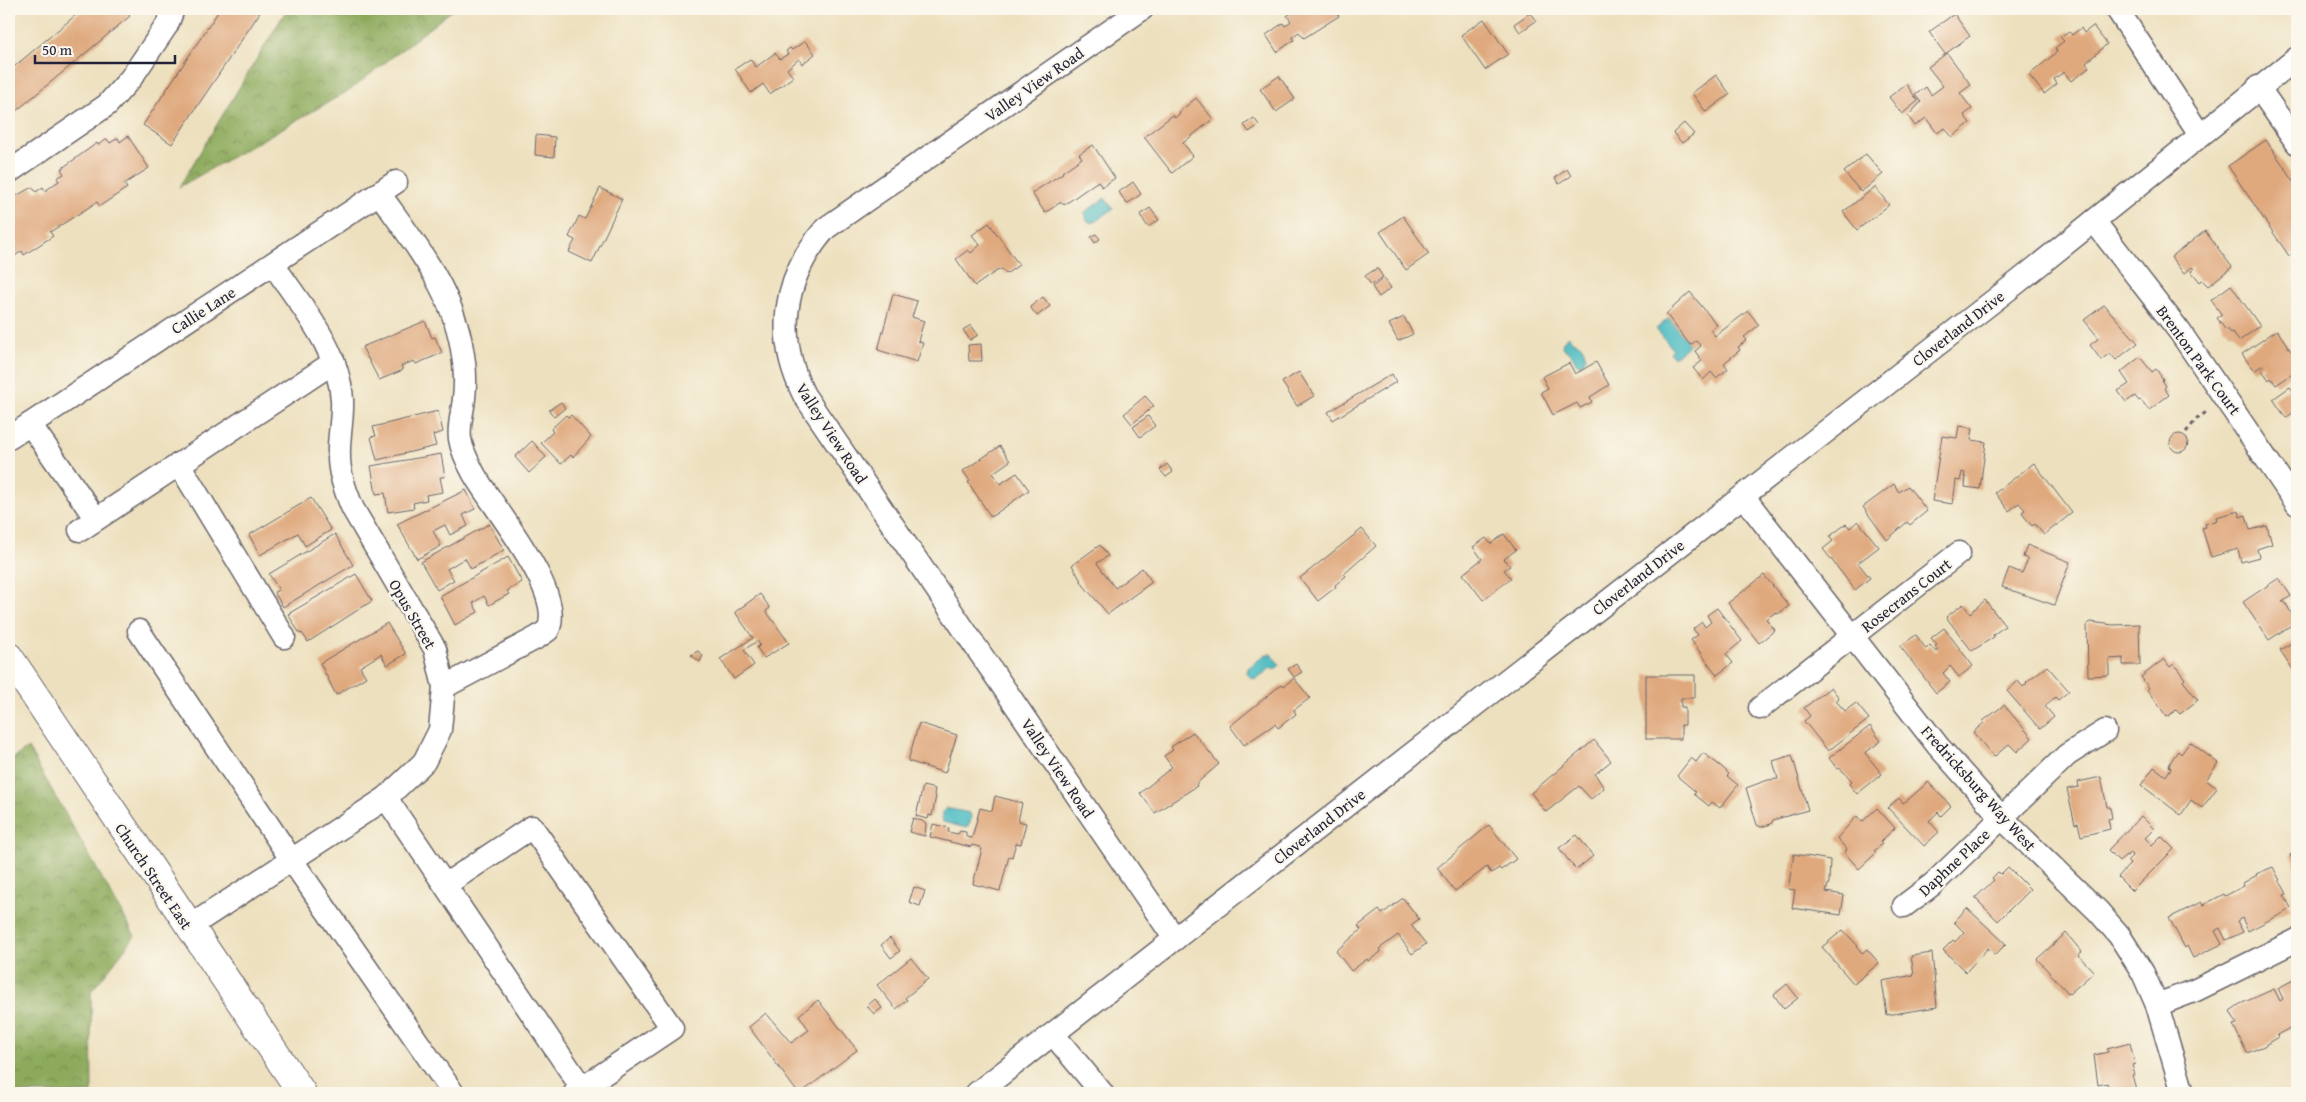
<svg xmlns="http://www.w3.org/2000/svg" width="2306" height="1102" font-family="'Gentium Book Plus',serif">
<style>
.forest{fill:url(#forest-crowns);stroke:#58664c}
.water{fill:#4cbbc1;stroke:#376e7e}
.building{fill:#dfa87d}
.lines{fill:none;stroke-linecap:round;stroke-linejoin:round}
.minor-casing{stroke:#696469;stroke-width:25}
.major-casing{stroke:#696469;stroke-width:30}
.path{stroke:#696469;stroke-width:3;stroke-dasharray:4 4;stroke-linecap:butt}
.minor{stroke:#fff;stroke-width:22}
.major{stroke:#fff;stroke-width:28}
.labels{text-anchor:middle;stroke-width:4.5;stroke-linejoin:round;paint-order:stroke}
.street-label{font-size:16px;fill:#22223b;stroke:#fbf7ec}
</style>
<defs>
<pattern id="forest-crowns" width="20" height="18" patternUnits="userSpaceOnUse" patternTransform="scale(1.25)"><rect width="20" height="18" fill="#8daa5c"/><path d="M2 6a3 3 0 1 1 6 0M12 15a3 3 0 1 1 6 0" fill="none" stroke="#738a4d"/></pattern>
</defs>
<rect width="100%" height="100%" fill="#fbf7ec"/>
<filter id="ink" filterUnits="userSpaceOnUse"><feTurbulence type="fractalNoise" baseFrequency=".02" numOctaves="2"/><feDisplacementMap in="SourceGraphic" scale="10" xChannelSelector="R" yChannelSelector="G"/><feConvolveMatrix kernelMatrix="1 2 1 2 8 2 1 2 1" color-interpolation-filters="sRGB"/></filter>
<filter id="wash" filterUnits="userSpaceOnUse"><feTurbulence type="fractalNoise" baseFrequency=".0096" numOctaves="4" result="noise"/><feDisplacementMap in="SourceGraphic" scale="20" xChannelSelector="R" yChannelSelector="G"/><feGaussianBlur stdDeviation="1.12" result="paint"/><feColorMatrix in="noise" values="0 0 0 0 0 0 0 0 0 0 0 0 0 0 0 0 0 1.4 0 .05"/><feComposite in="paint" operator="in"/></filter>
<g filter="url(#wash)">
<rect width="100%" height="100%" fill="#ede0be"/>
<g class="forest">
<polygon points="287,9 454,9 350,90 179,187"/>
<polygon points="28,748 135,936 91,992 92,1093 9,1093 9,761"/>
</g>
<g class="water">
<polygon points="1105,198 1113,209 1093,223 1087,221 1085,212"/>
<polygon points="1669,318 1690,344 1674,357 1670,352 1673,349 1656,329"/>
<polygon points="1569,336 1572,341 1582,345 1586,357 1581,365 1576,363 1572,355 1562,347 1563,341"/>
<polygon points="1266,654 1271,654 1280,665 1274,670 1272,667 1256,679 1251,678 1247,673 1248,668"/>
<path d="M 946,808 L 970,813 C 972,819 971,823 966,828 L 943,822 L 941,814 Z"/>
</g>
<g id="blocks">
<g class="building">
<polygon points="83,9 123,9 130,16 9,117 9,71"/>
<polygon points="220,9 258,9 261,11 172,144 143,125"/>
<polygon points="1297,9 1333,9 1339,16 1304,38 1299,32 1292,37 1294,40 1277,52 1266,35 1283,23 1285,26 1291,21 1287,16"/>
<polygon points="1530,13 1536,21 1520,32 1514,24"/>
<polygon points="1954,14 1970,36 1945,54 1929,32"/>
<polygon points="1484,19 1508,54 1485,70 1461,35"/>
<polygon points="2093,26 2107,44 2086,63 2089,67 2085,71 2071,81 2064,72 2054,79 2057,84 2044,94 2029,75 2057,52 2055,48 2064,41 2060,37 2069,31 2072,35 2081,28 2084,33"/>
<polygon points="805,41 815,54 802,64 799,59 787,69 793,77 770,94 763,84 751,93 735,69 750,59 756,67 775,53 780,59 788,54 786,51 790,48 792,50"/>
<polygon points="1947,53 1971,85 1960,93 1972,109 1964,115 1970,123 1952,137 1945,128 1937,133 1926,118 1915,126 1908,116 1921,102 1915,95 1926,87 1931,95 1943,86 1928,67"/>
<polygon points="1716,75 1730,94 1706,112 1692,93"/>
<polygon points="1279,76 1295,99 1276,112 1260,89"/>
<polygon points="1906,84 1918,101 1902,114 1889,97"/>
<polygon points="1196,98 1213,119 1183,143 1193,156 1172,173 1144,137 1173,115 1175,118 1180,113 1179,112"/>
<polygon points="1254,118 1259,125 1249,132 1244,125"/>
<polygon points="1684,123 1694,134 1682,143 1673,133"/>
<polygon points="536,135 555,137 554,157 535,155"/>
<polygon points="128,136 149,168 124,184 127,188 100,206 97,202 50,232 53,236 24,255 22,251 9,260 9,200 32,187 36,192 43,187 45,191 59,181 57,178 64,174 61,169 97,143 98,145 107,139 110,143 118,138 120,142"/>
<polygon points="2266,140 2297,186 2297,251 2289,256 2228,166"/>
<polygon points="1093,145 1115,178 1102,187 1098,181 1064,205 1061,202 1045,213 1032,193 1063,173 1062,172 1082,158 1079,154"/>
<polygon points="1866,154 1883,174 1861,192 1844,172"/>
<polygon points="1567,169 1571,176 1559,184 1555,178"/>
<polygon points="1133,182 1141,194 1127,204 1119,192"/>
<polygon points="1875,187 1889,205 1857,230 1843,212"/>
<polygon points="600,188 622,199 592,263 569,252 575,240 569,237 579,216 585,219"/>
<polygon points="1150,208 1159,220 1148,227 1140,215"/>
<polygon points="1403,216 1429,254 1406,270 1380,232"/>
<polygon points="989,223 1019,265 1006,274 1002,269 995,272 975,286 956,259 968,250 971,253 980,245 972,235"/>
<polygon points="2205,231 2232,267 2208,286 2202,280 2200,282 2191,271 2194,269 2192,267 2184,274 2171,257"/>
<polygon points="1096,234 1100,239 1095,243 1091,237"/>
<polygon points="1377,268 1383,277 1371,285 1365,276"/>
<polygon points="1384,278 1391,288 1379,297 1372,287"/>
<polygon points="2231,285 2260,326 2239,341 2232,332 2230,333 2226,328 2225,329 2217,318 2222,315 2211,300"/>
<polygon points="1690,292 1717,325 1710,330 1715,336 1748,311 1759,325 1744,337 1747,340 1738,347 1740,350 1724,363 1728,369 1716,378 1711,372 1703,380 1693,368 1702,361 1695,351 1701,346 1696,341 1690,345 1666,314"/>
<polygon points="893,294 917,301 912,317 924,321 918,341 923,343 917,362 878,350"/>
<polygon points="1043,297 1050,306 1037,316 1030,307"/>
<polygon points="2104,305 2138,343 2116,360 2110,353 2101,360 2090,345 2099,338 2084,320"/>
<polygon points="1404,317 1413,334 1398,341 1389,324"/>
<polygon points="425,321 432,338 435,337 442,353 416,364 414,361 401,366 403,370 379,380 362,347"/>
<polygon points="971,325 978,335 970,340 963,330"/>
<polygon points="2277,330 2297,360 2297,371 2276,385 2271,378 2269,380 2261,369 2264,367 2263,365 2254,371 2242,354"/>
<polygon points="981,344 982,361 969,361 968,345"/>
<polygon points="2140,357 2152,372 2156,369 2163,379 2162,380 2166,386 2164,388 2169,395 2149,410 2141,400 2139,401 2135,396 2126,402 2118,391 2129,384 2121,372"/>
<polygon points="1596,362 1609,385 1590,397 1592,402 1580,408 1577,403 1553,415 1541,392 1548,388 1542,377 1569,363 1575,374"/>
<polygon points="1299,372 1314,396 1297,406 1282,382"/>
<polygon points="1392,374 1396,382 1333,420 1328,412"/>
<polygon points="2290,387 2294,392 2297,390 2297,414 2295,411 2286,418 2273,399"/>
<polygon points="1145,396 1154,406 1132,424 1124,414"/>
<polygon points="561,402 565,408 554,417 549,410"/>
<polygon points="438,411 443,432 433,435 436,446 377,460 371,437 376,436 373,427"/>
<polygon points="566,415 568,417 571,415 591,437 573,457 571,455 561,464 541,443 553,432 551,429"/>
<polygon points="1148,416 1155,426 1140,437 1133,427"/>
<polygon points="1959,426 1973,428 1971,440 1986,442 1980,489 1965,487 1966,477 1964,477 1965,473 1962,472 1960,481 1956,480 1953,504 1932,501 1942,436 1957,438"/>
<circle cx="2179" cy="443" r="9"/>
<polygon points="532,441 546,457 529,473 515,457"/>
<polygon points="1000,446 1010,461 993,473 1000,484 1017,473 1029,490 991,517 968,482 970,481 963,471"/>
<polygon points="441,454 445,477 440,477 443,492 426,495 427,500 413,503 414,508 388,512 385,493 376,494 371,466"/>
<polygon points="2034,463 2072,513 2044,535 2035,524 2032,526 2024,516 2022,512 2025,510 2019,503 2009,511 1995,493"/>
<polygon points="1167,464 1173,472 1166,477 1160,470"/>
<polygon points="1894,484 1899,492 1908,486 1927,511 1910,525 1907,522 1887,540 1863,507"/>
<polygon points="466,490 475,509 463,515 468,526 450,535 445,525 433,531 441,546 417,559 397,524"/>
<polygon points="311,498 331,530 305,546 298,533 260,555 249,535"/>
<polygon points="2239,511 2240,517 2246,515 2250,530 2267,526 2272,544 2257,549 2259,557 2241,562 2238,549 2211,557 2202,528 2206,527 2205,524 2217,520 2216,517"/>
<polygon points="1858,521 1879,547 1858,563 1870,578 1855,590 1823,549 1833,541 1829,537 1846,524 1850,528"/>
<polygon points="489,524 504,550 471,569 465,558 447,569 454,580 437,590 421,562"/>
<polygon points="1362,529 1376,546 1344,574 1346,576 1335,585 1336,587 1318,601 1300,578"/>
<polygon points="335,534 353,565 283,607 274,592 279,590 269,574"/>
<polygon points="1504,534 1516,550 1504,559 1510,566 1504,570 1511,578 1483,600 1463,574 1482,559 1473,547 1486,538 1491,544"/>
<polygon points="1100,545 1108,556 1097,563 1115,588 1142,568 1152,582 1108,614 1084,586 1072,565"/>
<polygon points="2027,545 2070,562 2054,605 2002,587 2009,568 2022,573 2028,559 2023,557"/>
<polygon points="508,557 522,582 507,591 509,594 489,605 484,596 473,603 478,612 455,625 440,596"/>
<polygon points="356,574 372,601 308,642 302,633 300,634 288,614"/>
<polygon points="1764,575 1789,606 1778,614 1776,612 1766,619 1775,630 1759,643 1728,603"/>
<polygon points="2279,578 2291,596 2282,602 2285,602 2296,622 2269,640 2243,602"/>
<polygon points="760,594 770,608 766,611 789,643 764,658 757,648 760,645 757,641 744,650 754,665 734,679 720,659 753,638 735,612"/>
<polygon points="1985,600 2005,626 1993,635 1994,637 1972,651 1946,617 1963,604 1970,613"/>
<polygon points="1717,608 1742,641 1726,654 1733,663 1717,675 1691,640 1698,635 1693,629 1702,622 1705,627 1711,622 1707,615"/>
<polygon points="2091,622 2113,625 2139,624 2140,665 2123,665 2123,658 2109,659 2109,675 2088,676 2087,624"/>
<polygon points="387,623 406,654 387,665 381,654 360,667 366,677 336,695 320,663"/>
<polygon points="1944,628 1973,666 1959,677 1950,666 1943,673 1950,682 1936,693 1900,646 1916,635 1926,649 1930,645 1936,652 1938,650 1935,646 1937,645 1931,638"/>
<polygon points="2297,633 2297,676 2280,650 2295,641 2292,637"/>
<polygon points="698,651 703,655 700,662 691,655"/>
<polygon points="2164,659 2170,667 2174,664 2185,679 2183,681 2198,700 2180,714 2176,710 2167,717 2147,690 2149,688 2141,677"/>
<polygon points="1296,664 1302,672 1294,677 1288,669"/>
<polygon points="2047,666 2069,691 2058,700 2055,697 2045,706 2054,717 2040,729 2007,691 2018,681 2023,687 2027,683 2026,682"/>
<polygon points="1646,675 1695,675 1695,698 1681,698 1681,707 1685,707 1685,725 1681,725 1681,739 1646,739"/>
<polygon points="1294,678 1310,698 1294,710 1296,714 1278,728 1275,724 1244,745 1230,726 1282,684 1284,686"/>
<polygon points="1831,687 1839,698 1836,701 1845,711 1856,703 1869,719 1828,751 1804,721 1810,716 1804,708"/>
<polygon points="2004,705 2032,738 2017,752 2009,744 1994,757 1973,732 1984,723 1983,721"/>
<polygon points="919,723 957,735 945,773 908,761"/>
<polygon points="1870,726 1881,741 1865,753 1882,774 1857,794 1849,784 1852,781 1844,772 1839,768 1837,769 1829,758"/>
<polygon points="1193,732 1219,764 1196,784 1197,786 1155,813 1140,793 1172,767 1164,756 1173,750 1171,747"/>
<polygon points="1594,740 1611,761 1595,774 1604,788 1591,799 1579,786 1546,812 1531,793"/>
<polygon points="2190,742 2218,763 2206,780 2217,788 2202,808 2191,800 2181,815 2141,785 2154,767 2166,776 2171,768 2169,766 2171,761 2178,751 2181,754"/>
<polygon points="1703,753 1722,767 1729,774 1727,776 1738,785 1720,808 1712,802 1709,806 1694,794 1696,792 1677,776 1691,758 1696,762"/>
<polygon points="1792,755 1808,810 1773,820 1771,824 1761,827 1757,825 1746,788 1768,780 1778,779 1773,761"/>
<polygon points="2101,777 2107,807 2110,807 2112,818 2108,819 2110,829 2081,836 2078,823 2075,824 2067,789 2079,787 2078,782"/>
<polygon points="1928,782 1951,806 1941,816 1938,812 1929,821 1939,832 1924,846 1888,808 1899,798 1903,803 1909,799"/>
<polygon points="923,786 935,789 934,795 936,796 932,816 929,815 928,819 916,816"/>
<polygon points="995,796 1022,803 1018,821 1026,823 1021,844 1016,843 1012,857 1009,856 1000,891 973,884 982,849 980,847 972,845 971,847 930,837 933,824 949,828 948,832 958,834 960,831 966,832 966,837 972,838 980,808 992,811"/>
<polygon points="1877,808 1895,828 1880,842 1882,844 1874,851 1876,853 1859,869 1844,852 1847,850 1837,838 1857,816 1862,822"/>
<polygon points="2141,816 2154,829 2145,838 2152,845 2161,836 2174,849 2132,891 2118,877 2130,864 2127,861 2133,855 2130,852 2127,856 2126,855 2119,861 2108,850"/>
<polygon points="913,818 922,821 926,824 925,836 909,832"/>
<polygon points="1489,825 1516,859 1501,870 1499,868 1491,873 1487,867 1455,891 1437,868"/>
<polygon points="1577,835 1593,856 1576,870 1559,848"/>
<polygon points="2297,851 2297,870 2290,855"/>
<polygon points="1794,854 1830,860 1829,882 1826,892 1844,895 1841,915 1792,908 1795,890 1788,889"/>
<polygon points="2008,867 2030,889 1998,921 1975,898 1994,880 1992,878 1998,872 2001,874"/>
<polygon points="2273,867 2287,894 2284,895 2291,908 2289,910 2248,931 2242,918 2237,921 2243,932 2226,940 2220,928 2215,931 2222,944 2193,958 2187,946 2185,948 2169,918 2201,902 2203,905 2224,894 2225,896 2244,886 2243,883 2257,875 2256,874"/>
<polygon points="914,887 925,891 920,906 909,902"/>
<polygon points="1403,898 1419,919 1411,925 1426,944 1412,954 1398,935 1379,949 1381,952 1368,961 1367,959 1351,971 1336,951 1361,930 1358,926 1379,910 1382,914"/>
<polygon points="1967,908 2006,944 1995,955 1988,948 1966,972 1943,950 1953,940 1955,942 1964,932 1954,922"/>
<polygon points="1843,930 1858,946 1857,947 1862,953 1867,949 1879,963 1854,984 1822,947"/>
<polygon points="2066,933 2082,952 2078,955 2094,972 2069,994 2037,959"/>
<polygon points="890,938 900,951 891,958 881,945"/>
<polygon points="1932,953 1937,1007 1887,1015 1882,981 1914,975 1911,956"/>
<polygon points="911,958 928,979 905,998 907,1000 896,1009 877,985"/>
<polygon points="2295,979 2297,983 2297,1024 2277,1035 2279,1037 2264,1046 2247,1053 2233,1025 2237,1024 2230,1011 2240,1004 2274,989 2280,1001 2283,999 2278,988"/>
<polygon points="1787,984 1798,998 1784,1009 1774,995"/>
<polygon points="875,999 882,1008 874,1014 867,1006"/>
<polygon points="818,1000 857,1050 801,1093 798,1093 749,1027 766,1013 791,1043 809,1030 799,1015"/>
<polygon points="2130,1043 2135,1064 2132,1065 2135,1075 2132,1075 2137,1093 2110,1093 2107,1083 2098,1085 2094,1055 2108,1052 2107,1049"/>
</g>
</g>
</g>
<g filter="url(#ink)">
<use href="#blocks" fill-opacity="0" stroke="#696469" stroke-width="1"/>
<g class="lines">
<g class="minor-casing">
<g id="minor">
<path d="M 1142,9 L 826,228 C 782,278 775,337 804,395 L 1175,939"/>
<polyline points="2117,9 2200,135"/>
<polyline points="2258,87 2297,143"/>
<polyline points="9,172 107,105 131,78 167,25 173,9"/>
<path d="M 379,193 C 412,240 453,290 462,349 C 465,365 466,382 464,398 C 463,411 458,426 460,439 C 462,451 468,463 474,474 C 493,508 566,593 548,630 L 538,637 L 444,687"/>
<polyline points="2094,221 2180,332 2297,504"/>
<polyline points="30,424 96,519"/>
<polyline points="9,438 396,182"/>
<polyline points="179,464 284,637"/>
<polyline points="1743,496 1938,746 2002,818 2098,911 2119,935 2143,973 2157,1005 2183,1093"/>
<polyline points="80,530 334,362"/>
<polyline points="139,631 291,859 453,1093"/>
<polyline points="1760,708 1959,553"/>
<polyline points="386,798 582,1088"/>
<polyline points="445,885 532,827 672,1028 575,1093"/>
<polyline points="1904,906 1933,884 2067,755 2105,731"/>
<path d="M 189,927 L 386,798 L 424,762 L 440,730 L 444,687 L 435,649 L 353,509 C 346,493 339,475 339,457 C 338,438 343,419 342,400 C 339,348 300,305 273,264"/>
<polyline points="2157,1005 2196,990 2297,940"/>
<polyline points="1053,1034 1102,1093"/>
<polyline points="977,1093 2019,281 2297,58"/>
</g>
</g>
<g class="major-casing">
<polyline id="major" points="9,657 302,1093"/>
</g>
<polyline class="path" points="2186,432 2197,419 2209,410"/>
<use href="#minor" class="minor"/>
<use href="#major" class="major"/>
</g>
</g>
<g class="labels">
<g class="street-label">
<text transform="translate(1034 84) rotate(-35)" y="6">Valley View Road</text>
<text transform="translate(203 310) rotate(-33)" y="6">Callie Lane</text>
<text transform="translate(1958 328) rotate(-38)" y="6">Cloverland Drive</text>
<text transform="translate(2199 360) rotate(54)" y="6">Brenton Park Court</text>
<text transform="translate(832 433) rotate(57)" y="6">Valley View Road</text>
<text transform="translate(1638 577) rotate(-38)" y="6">Cloverland Drive</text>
<text transform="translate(1906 595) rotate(-38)" y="6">Rosecrans Court</text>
<text transform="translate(413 614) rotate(60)" y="6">Opus Street</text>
<text transform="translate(1058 768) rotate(56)" y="6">Valley View Road</text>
<text transform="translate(1979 788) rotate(48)" y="6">Fredricksburg Way West</text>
<text transform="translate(1319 826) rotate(-38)" y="6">Cloverland Drive</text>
<text transform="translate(1954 862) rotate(-43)" y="6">Daphne Place</text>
<text transform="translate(154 876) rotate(56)" y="6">Church Street East</text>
</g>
</g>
<rect width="2306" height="1102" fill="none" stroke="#fbf7ec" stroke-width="30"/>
<path d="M35 55v8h140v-8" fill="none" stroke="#22223b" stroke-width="2.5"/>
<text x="42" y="55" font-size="15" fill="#22223b" stroke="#fbf7ec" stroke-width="4" paint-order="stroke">50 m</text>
</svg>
